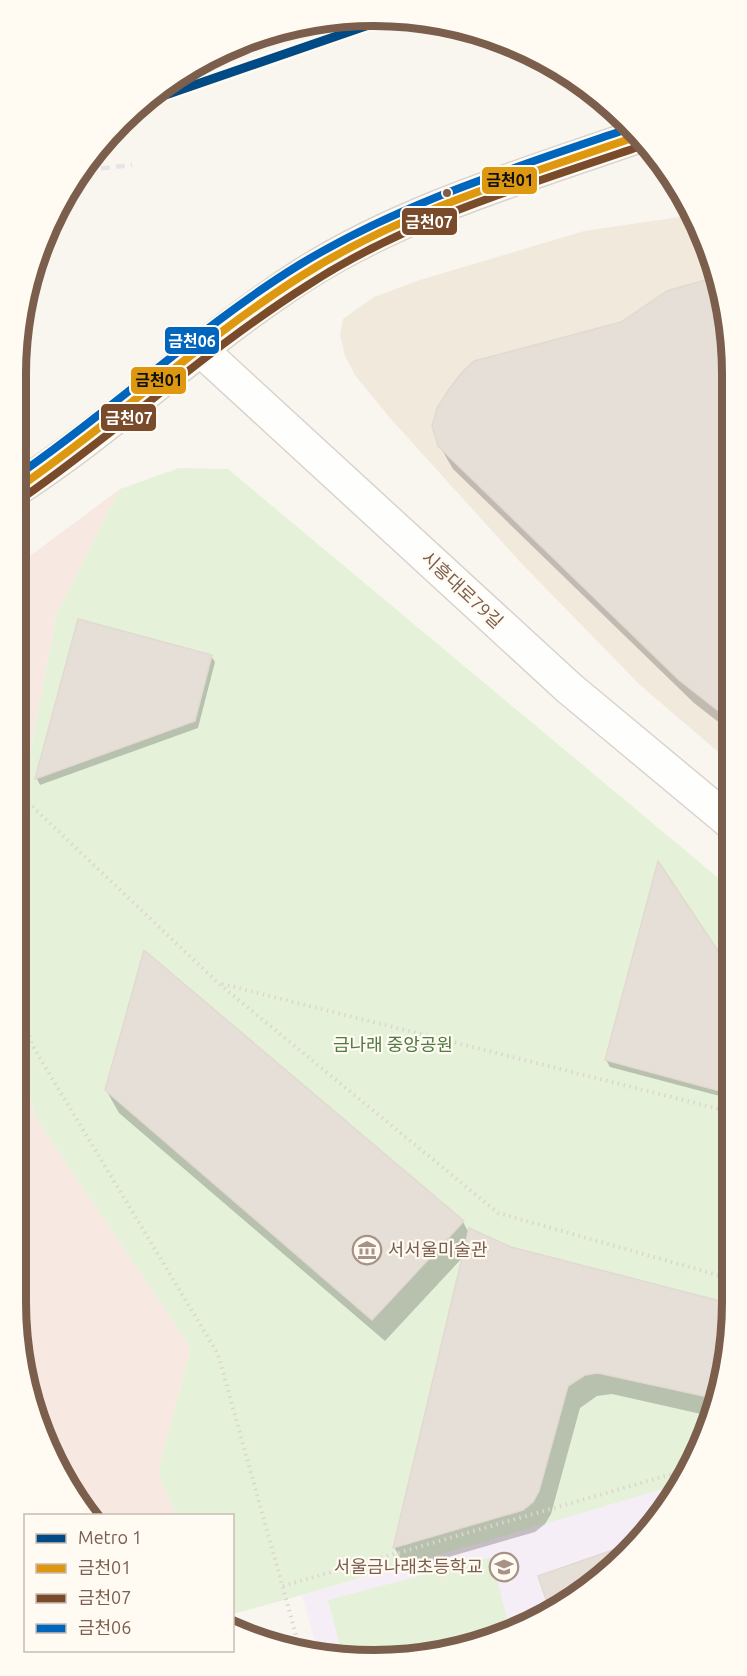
<svg xmlns="http://www.w3.org/2000/svg" width="747" height="1676" font-family="Ubuntu,'Noto Sans KR',sans-serif">
<style>
.residential{fill:#f2e9dd}
.commercial{fill:#f7e9e1}
.education{fill:#f6eef6}
.green{fill:#e6f1da}
.shadow{fill:#0003}
.building{fill:#e6dfd7;stroke:#e2d9d1;stroke-width:1.5}
.lines{fill:none;stroke-linecap:round;stroke-linejoin:round}
.minor-casing{stroke:#dad3cd;stroke-width:36}
.path{stroke:#dcd6d0;stroke-width:4;stroke-dasharray:1.5 4.5;stroke-linecap:butt}
.minor{stroke:#fefefd;stroke-width:33}
.rail{stroke:#e6e4e7;stroke-width:4.5;stroke-dasharray:9 6;stroke-linecap:butt}
.bus-1-casing{stroke:#fffbf3;stroke-width:12}
.bus-2-casing{stroke:#fffbf3;stroke-width:12}
.bus-3-casing{stroke:#fffbf3;stroke-width:12}
.bus-1{stroke:#de980f;stroke-width:8}
.bus-2{stroke:#7a4b2a;stroke-width:8}
.bus-3{stroke:#0065bd;stroke-width:8}
.metro-1-casing{stroke:#fffbf3;stroke-width:14}
.metro-1{stroke:#004a85;stroke-width:9}
.bus-dot{fill:#7b5e4c;stroke:#fffbf3;stroke-width:2}
.labels{text-anchor:middle;stroke-width:4.5;stroke-linejoin:round;paint-order:stroke}
.street-label{font-size:18px;fill:#7b5e4c;stroke:#fffbf3}
.park-label{font-size:18px;fill:#4f7a41;stroke:#fffbf3}
.poi-label{font-size:18px;fill:#7b5e4c;stroke:#fffbf3;text-anchor:start}
.rim{fill:none;stroke:#7b5e4c;stroke-width:8}
.line-badge{stroke:#fffbf3;stroke-width:2}
.badge-label{font-size:16px;text-anchor:middle;font-weight:bold;fill:#fff}
.pale-badge-label{font-size:16px;text-anchor:middle;font-weight:bold;fill:#111}
</style>
<rect width="100%" height="100%" fill="#f9f6f0"/>
<polygon class="residential" points="693,215 705,236 729,326 730,762 640,685 523,565 389,417 355,375 345,356 340,335 343,319 374,297 420,280 584,231"/>
<g class="commercial">
<polygon points="120,489 57,613 15,831 15,567"/>
<polygon points="15,1040 36,1118 191,1348 158,1473 176,1515 90,1515 34,1418 15,1302"/>
</g>
<polygon class="education" points="677,1485 643,1539 552,1613 443,1654 318,1654 302,1595"/>
<g class="green">
<polygon points="179,468 228,469 722,881 731,890 732,1303 705,1439 677,1485 302,1595 233,1614 232,1516 176,1515 158,1473 191,1348 36,1118 15,1040 15,831 57,613 120,489"/>
<polygon points="491,1557 510,1629 443,1654 342,1654 328,1600"/>
</g>
<g class="shadow">
<polygon points="622,323 729,326 730,731 694,703 453,469 439,445"/>
<polygon points="79,621 211,656 215,662 198,728 40,785 37,779"/>
<polygon points="731,973 731,1099 610,1067 606,1060"/>
<polygon points="106,1090 463,1222 469,1233 511,1248 731,1305 710,1416 612,1394 597,1396 580,1408 551,1514 545,1524 535,1532 407,1569 394,1547 464,1256 385,1341 119,1113"/>
<polygon points="638,1543 552,1613 540,1577"/>
</g>
<g class="building">
<polygon points="716,277 729,326 730,720 679,680 438,446 432,426 437,408 449,389 463,371 474,361 621,322 667,291"/>
<polygon points="78,619 212,655 195,721 35,779"/>
<polygon points="658,861 731,970 731,1094 605,1060"/>
<polygon points="144,950 464,1221 372,1320 105,1090"/>
<polygon points="469,1228 511,1247 732,1304 713,1398 598,1373 585,1375 568,1386 539,1491 533,1502 523,1510 393,1548"/>
<polygon points="630,1544 632,1548 551,1614 538,1576"/>
</g>
<g class="lines">
<g class="minor-casing">
<g id="minor">
<polyline points="200,349 569,688 730,822"/>
<path d="M 15,490 C 115,425 202,340 303,275 C 405,210 525,176 638,136"/>
</g>
</g>
<g class="path">
<polyline points="15,790 218,983 498,1213 732,1279"/>
<polyline points="222,984 731,1112"/>
<polyline points="15,990 32,1045 218,1354 301,1653"/>
<polyline points="283,1586 686,1470"/>
</g>
<use href="#minor" class="minor"/>
<polyline class="rail" points="86,170 132,165"/>
<g class="bus-1-casing">
<path id="bus-1" d="M 15,490 C 114,422 202,339 303,275 C 405,210 524,176 638,136"/>
</g>
<g class="bus-2-casing">
<path id="bus-2" d="M 21,499 C 119,431 207,349 308,285 C 409,219 528,185 641,146"/>
</g>
<g class="bus-3-casing">
<path id="bus-3" d="M 15,477 C 112,411 200,326 299,265 C 402,202 517,167 630,128"/>
</g>
<use href="#bus-1" class="bus-1"/>
<use href="#bus-2" class="bus-2"/>
<use href="#bus-3" class="bus-3"/>
<g class="metro-1-casing">
<polyline id="metro-1" points="148,101 389,18"/>
</g>
<use href="#metro-1" class="metro-1"/>
</g>
<defs>
<g id="museum-ring" transform="scale(1.5)"><circle r="9.5" fill="#fffbf3" stroke="#a79385" stroke-width="1.5"/><path d="M0-6L6-3V-2H-6V-3ZM-5-1h2V3h-2ZM-1-1h2V3h-2ZM3-1h2V3H3ZM-6 4H6V6H-6Z" fill="#a79385"/></g>
<g id="school-ring" transform="scale(1.5)"><circle r="9.5" fill="#fffbf3" stroke="#a79385" stroke-width="1.5"/><path d="M0-5L7-2L0 1L-7-2ZM-4 1L0 2.5L4 1V4Q0 6-4 4Z" fill="#a79385"/></g>
</defs>
<g fill-rule="evenodd">
<use href="#museum-ring" x="367" y="1250"/>
<use href="#school-ring" x="504" y="1567"/>
</g>
<circle class="bus-dot" cx="447" cy="193" r="5"/>
<g class="labels">
<g class="street-label">
<text transform="translate(462 590) rotate(43)" y="6">시흥대로79길</text>
</g>
<g class="park-label">
<text x="393" y="1051">금나래 중앙공원</text>
</g>
<g class="poi-label">
<text x="388" y="1256">서서울미술관</text>
<text x="483" y="1573" text-anchor="end">서울금나래초등학교</text>
</g>
</g>
<path d="M0 0H747V1676H0ZM374 26H374A348 348 0 0 1 722 374V1302A348 348 0 0 1 374 1650H374A348 348 0 0 1 26 1302V374A348 348 0 0 1 374 26Z" fill="#fffbf3" fill-rule="evenodd"/>
<path class="rim" d="M374 26H374A348 348 0 0 1 722 374V1302A348 348 0 0 1 374 1650H374A348 348 0 0 1 26 1302V374A348 348 0 0 1 374 26Z"/>
<g class="line-badge">
<rect x="481" y="166" width="57" height="29" rx="6" fill="#de980f"/>
<rect x="401" y="207" width="57" height="29" rx="6" fill="#7a4b2a"/>
<rect x="164" y="326" width="56" height="29" rx="6" fill="#0065bd"/>
<rect x="130" y="366" width="57" height="29" rx="6" fill="#de980f"/>
<rect x="100" y="403" width="57" height="29" rx="6" fill="#7a4b2a"/>
</g>
<g class="badge-label">
<text x="429" y="228">금천07</text>
<text x="192" y="347">금천06</text>
<text x="129" y="424">금천07</text>
</g>
<g class="pale-badge-label">
<text x="510" y="186">금천01</text>
<text x="159" y="386">금천01</text>
</g>
<rect x="24" y="1514" width="210" height="138" fill="#fffbf3" stroke="#cabcb0" stroke-width="1.5"/>
<rect x="36" y="1534" width="30" height="9" fill="#004a85" stroke="#cabcb0" stroke-width="1.5"/>
<text x="78" y="1544" font-size="18" fill="#7b5e4c">Metro 1</text>
<rect x="36" y="1564" width="30" height="9" fill="#de980f" stroke="#cabcb0" stroke-width="1.5"/>
<text x="78" y="1574" font-size="18" fill="#7b5e4c">금천01</text>
<rect x="36" y="1594" width="30" height="9" fill="#7a4b2a" stroke="#cabcb0" stroke-width="1.5"/>
<text x="78" y="1604" font-size="18" fill="#7b5e4c">금천07</text>
<rect x="36" y="1624" width="30" height="9" fill="#0065bd" stroke="#cabcb0" stroke-width="1.5"/>
<text x="78" y="1634" font-size="18" fill="#7b5e4c">금천06</text>
</svg>
